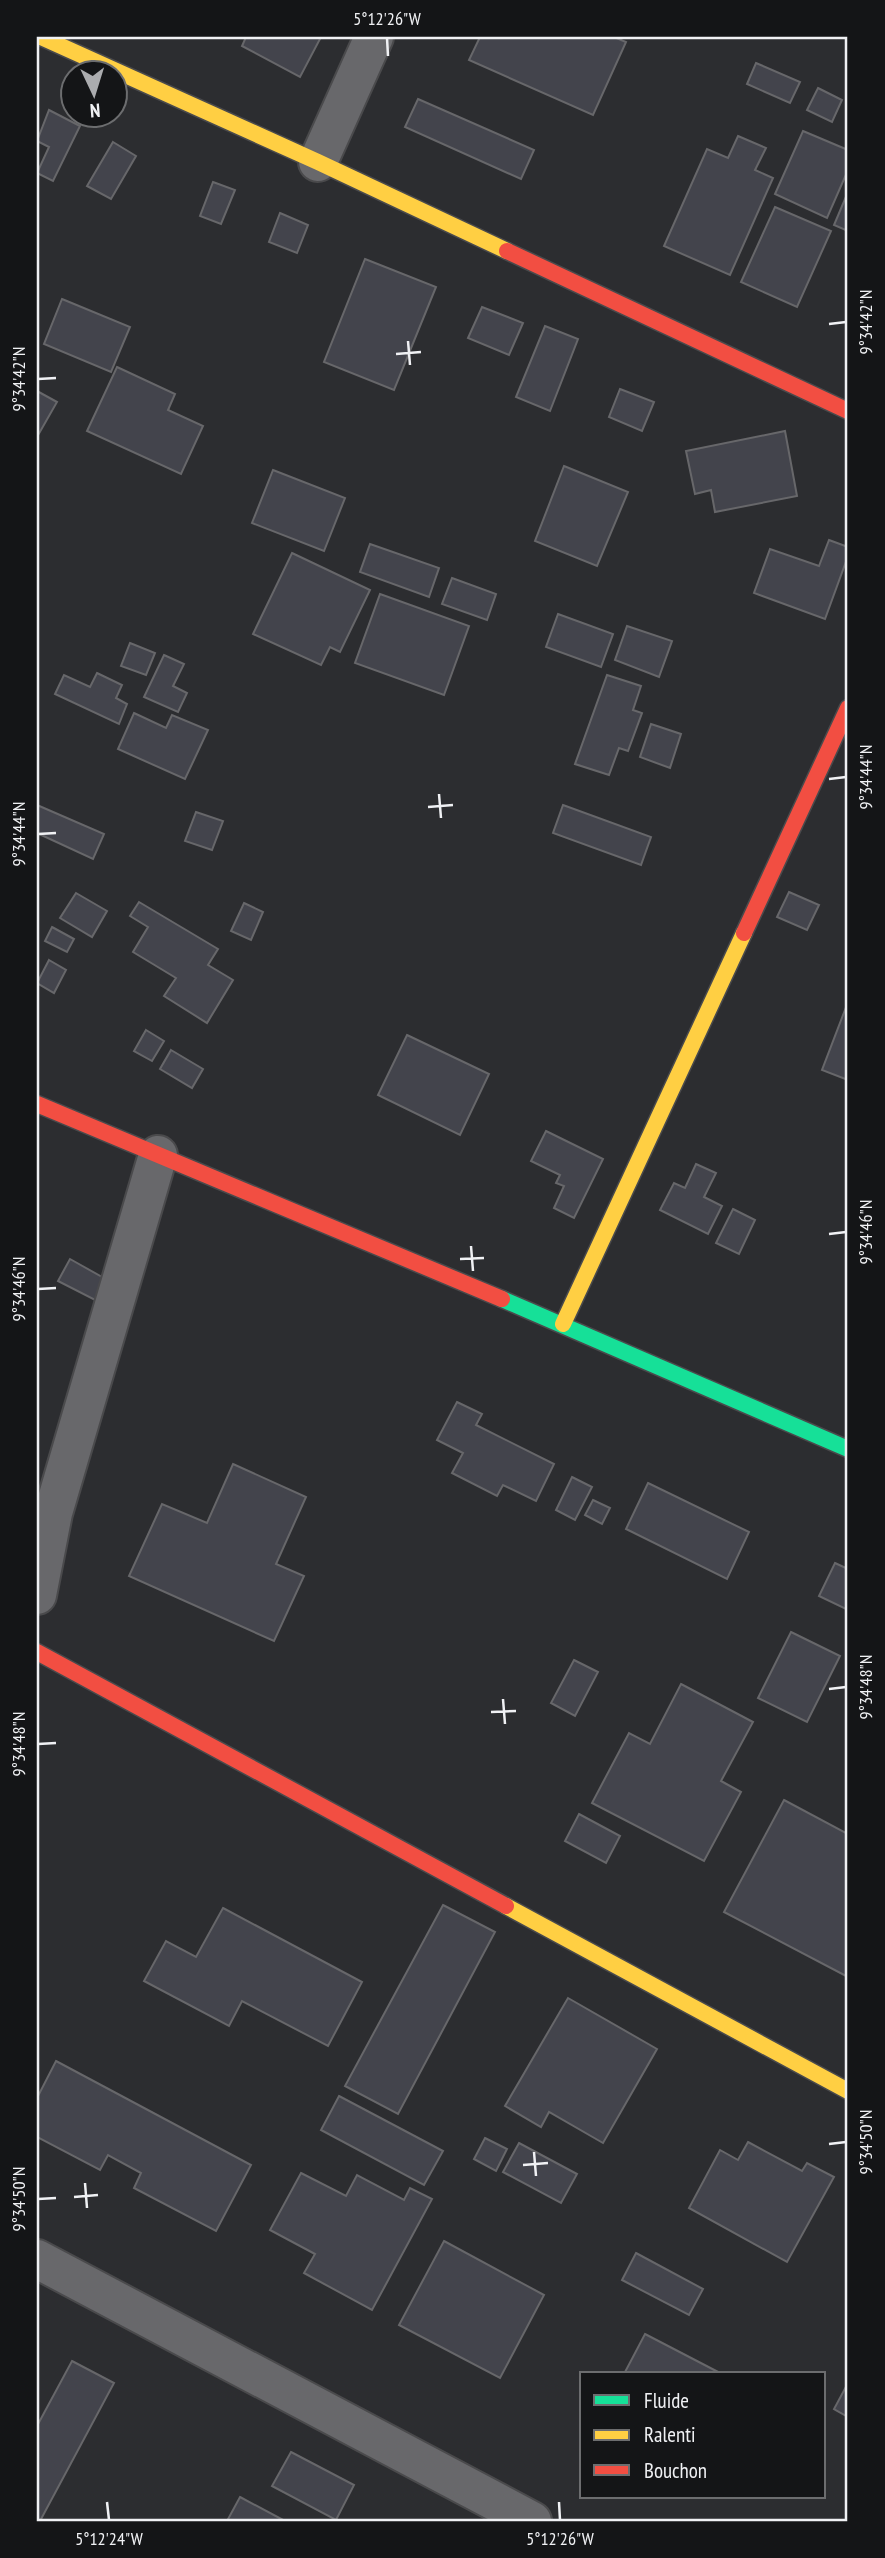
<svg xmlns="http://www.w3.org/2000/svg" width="885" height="2558" font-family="'PT Sans Narrow',sans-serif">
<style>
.building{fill:#43444c;stroke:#67676a;stroke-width:2}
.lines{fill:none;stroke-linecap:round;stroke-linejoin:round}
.street-casing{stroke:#4a4a4c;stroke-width:42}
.fast-casing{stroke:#4a4a4c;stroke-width:19}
.slow-casing{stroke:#4a4a4c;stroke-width:19}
.jam-casing{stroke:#4a4a4c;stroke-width:19}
.street{stroke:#68686b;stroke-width:38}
.fast{stroke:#16e098;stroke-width:16}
.slow{stroke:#ffcf43;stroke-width:16}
.jam{stroke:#f24e42;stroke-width:16}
.ticks{fill:none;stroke:#f0f1f4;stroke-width:2.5}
.neatline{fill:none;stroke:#f0f1f4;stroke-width:2.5}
.ticks-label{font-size:18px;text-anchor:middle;fill:#f0f1f4}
</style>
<rect width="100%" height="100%" fill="#2c2d30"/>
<g class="building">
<polygon points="246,37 321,37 300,77 242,46"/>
<polygon points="480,37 614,37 626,42 593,115 469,60"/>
<polygon points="756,63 800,82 790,103 747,84"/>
<polygon points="818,88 842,100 832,122 807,110"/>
<polygon points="418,99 534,150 521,179 405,127"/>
<polygon points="49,110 80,126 53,181 37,173 49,147 37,141"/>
<polygon points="803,131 848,150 848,170 827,218 775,194"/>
<polygon points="738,136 766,148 755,170 773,178 730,275 664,246 707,149 728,158"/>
<polygon points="113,142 136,156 111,199 87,186"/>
<polygon points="213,182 235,190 221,224 200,216"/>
<polygon points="848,192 848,231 834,225"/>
<polygon points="775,207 831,231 797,307 741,282"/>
<polygon points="280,213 308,225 297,253 269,242"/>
<polygon points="365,259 436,287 394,390 324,362"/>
<polygon points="62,299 130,327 111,372 44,344"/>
<polygon points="482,307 523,323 509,355 468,338"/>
<polygon points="545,326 578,339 550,411 516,397"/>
<polygon points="117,367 175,394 168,410 203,426 181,474 87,431"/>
<polygon points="620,389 654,402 642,431 609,417"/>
<polygon points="37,391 57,402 37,437"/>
<polygon points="785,431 797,496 715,512 711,490 695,494 686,451"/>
<polygon points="564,466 628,492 597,566 535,541"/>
<polygon points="273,470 345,498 324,551 252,523"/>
<polygon points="829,540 848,547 848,556 825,619 754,593 770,549 819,566"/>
<polygon points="370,544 439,568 429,597 360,572"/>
<polygon points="292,553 370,590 340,652 330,647 321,665 253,634"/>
<polygon points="452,578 496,594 487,620 442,604"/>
<polygon points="380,594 469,626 444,695 355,663"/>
<polygon points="558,614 613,634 601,667 546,647"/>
<polygon points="627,626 672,641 659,677 615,660"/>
<polygon points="130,643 155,653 146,675 121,666"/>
<polygon points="164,655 184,664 173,686 187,693 178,712 144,697"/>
<polygon points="97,673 122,685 116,698 127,704 119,724 55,694 64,675 90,687"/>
<polygon points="607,675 641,686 633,710 642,713 628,751 619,748 609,775 575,764"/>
<polygon points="134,713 166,728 172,715 208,730 185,779 118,749"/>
<polygon points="651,724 681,734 670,768 640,757"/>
<polygon points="37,805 104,834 93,859 37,833"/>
<polygon points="563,805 651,837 641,865 553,833"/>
<polygon points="196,812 223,821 212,850 185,841"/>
<polygon points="789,892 819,905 807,930 777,917"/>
<polygon points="76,893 107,911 92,937 60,918"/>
<polygon points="139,902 218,949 208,965 233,980 207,1023 164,996 176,978 133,952 148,927 130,916"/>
<polygon points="244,903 263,912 251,940 231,931"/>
<polygon points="52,927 74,939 67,952 45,941"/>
<polygon points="49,960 66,970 54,993 37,983"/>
<polygon points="848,1002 848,1080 822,1070"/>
<polygon points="146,1030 164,1041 152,1061 134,1051"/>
<polygon points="407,1035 489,1074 460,1135 378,1095"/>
<polygon points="171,1050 203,1069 192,1088 160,1069"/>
<polygon points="546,1131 603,1159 574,1218 554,1208 564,1186 556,1183 560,1175 531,1161"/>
<polygon points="696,1164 716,1173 704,1197 722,1206 708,1234 660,1210 674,1183 685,1188"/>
<polygon points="733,1209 755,1220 739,1254 716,1243"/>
<polygon points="70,1259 111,1282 99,1302 58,1281"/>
<polygon points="457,1402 482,1414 476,1425 554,1464 536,1501 503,1485 497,1496 452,1473 463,1453 437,1440"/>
<polygon points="233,1464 306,1497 276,1564 304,1576 274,1641 129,1576 162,1504 207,1523"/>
<polygon points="572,1477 592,1487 575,1520 556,1510"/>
<polygon points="648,1483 749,1532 727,1579 626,1529"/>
<polygon points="593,1500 610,1508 602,1524 585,1515"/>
<polygon points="835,1563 848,1569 848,1610 819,1596"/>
<polygon points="791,1632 840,1656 807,1722 758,1698"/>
<polygon points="574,1660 598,1672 575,1716 551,1703"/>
<polygon points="681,1684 753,1722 721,1781 741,1792 704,1861 592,1803 629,1733 650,1744"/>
<polygon points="784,1800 848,1834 848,1977 724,1912"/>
<polygon points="579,1814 620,1836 606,1863 565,1841"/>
<polygon points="443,1905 495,1932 398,2114 345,2086"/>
<polygon points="223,1908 362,1982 328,2046 242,2001 229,2026 144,1981 166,1941 196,1957"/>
<polygon points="568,1998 657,2049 603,2143 549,2112 541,2127 505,2106"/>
<polygon points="56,2061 251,2165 216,2231 134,2188 141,2173 108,2155 100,2170 37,2137 37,2098"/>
<polygon points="339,2096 443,2151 424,2185 321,2130"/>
<polygon points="485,2138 507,2149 496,2171 474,2159"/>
<polygon points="748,2142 802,2171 807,2163 834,2177 787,2262 689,2208 720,2150 738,2160"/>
<polygon points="519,2143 577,2174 561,2203 503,2172"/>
<polygon points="301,2173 346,2196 357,2175 404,2200 410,2188 432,2199 372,2310 304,2273 315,2254 270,2230"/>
<polygon points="444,2241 544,2295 500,2378 399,2325"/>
<polygon points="636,2253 703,2289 689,2315 622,2280"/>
<polygon points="645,2334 722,2374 624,2374"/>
<polygon points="72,2361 114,2383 40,2521 37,2521 37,2426"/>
<polygon points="848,2383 848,2417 834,2409"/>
<polygon points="291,2452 354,2485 336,2520 272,2486"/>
<polygon points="240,2497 285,2521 227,2521"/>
</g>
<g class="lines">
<g class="street-casing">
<g id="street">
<polyline points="318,162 374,37"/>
<polyline points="37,1595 53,1513 158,1155"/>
<polyline points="37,2259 532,2521"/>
</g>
</g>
<g class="fast-casing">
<polyline id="fast" points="502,1299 848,1449"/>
</g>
<g class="slow-casing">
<g id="slow">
<polyline points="41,37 318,162 507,251"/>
<polyline points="563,1324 744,933"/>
<polyline points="506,1906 848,2091"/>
</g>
</g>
<g class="jam-casing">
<g id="jam">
<polyline points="507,251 848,411"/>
<polyline points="744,933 848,708"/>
<polyline points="37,1104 502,1299"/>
<polyline points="37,1652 506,1906"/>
</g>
</g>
<use href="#street" class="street"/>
<use href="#fast" class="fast"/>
<use href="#slow" class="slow"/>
<use href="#jam" class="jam"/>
</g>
<path class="ticks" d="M 387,38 L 388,56M 829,324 L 846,322M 408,341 L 410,365M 396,354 L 421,352M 38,379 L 56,378M 829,779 L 846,777M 439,794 L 441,818M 428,807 L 453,805M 38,834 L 56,833M 829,1234 L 846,1232M 471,1246 L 473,1271M 460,1259 L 484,1258M 38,1289 L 56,1288M 829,1689 L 846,1687M 503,1699 L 505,1724M 491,1712 L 516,1711M 38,1744 L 56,1743M 829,2144 L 846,2142M 534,2152 L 536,2176M 523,2165 L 548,2163M 85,2183 L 87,2208M 74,2197 L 98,2195M 38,2199 L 56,2198M 107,2502 L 109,2520M 559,2502 L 560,2520"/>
<rect width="885" height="2558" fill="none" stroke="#141517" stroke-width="77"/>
<rect x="580" y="2372" width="245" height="126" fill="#141517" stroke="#6c6d6f" stroke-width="2"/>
<rect x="594" y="2395" width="35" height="10" fill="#16e098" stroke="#6c6d6f" stroke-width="2"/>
<text x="644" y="2408" font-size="21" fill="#f0f1f4">Fluide</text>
<rect x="594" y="2430" width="35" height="10" fill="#ffcf43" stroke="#6c6d6f" stroke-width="2"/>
<text x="644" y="2442" font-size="21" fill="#f0f1f4">Ralenti</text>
<rect x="594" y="2465" width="35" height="10" fill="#f24e42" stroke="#6c6d6f" stroke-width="2"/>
<text x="644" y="2478" font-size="21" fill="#f0f1f4">Bouchon</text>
<g transform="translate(94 94) rotate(176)"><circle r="33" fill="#141517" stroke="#6c6d6f" stroke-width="2"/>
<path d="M0-5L12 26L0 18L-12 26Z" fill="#abacaf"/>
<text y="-10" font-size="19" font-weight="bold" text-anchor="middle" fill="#f0f1f4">N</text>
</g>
<rect x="38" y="38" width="808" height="2482" class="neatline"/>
<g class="ticks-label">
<text x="387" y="25">5°12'26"W</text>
<text transform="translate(866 322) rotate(-90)" y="6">9°34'42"N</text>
<text transform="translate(19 379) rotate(-90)" y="6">9°34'42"N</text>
<text transform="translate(866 777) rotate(-90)" y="6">9°34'44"N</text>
<text transform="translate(19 834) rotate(-90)" y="6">9°34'44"N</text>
<text transform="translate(866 1232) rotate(-90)" y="6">9°34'46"N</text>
<text transform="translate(19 1289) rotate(-90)" y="6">9°34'46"N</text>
<text transform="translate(866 1687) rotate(-90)" y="6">9°34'48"N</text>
<text transform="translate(19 1744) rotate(-90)" y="6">9°34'48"N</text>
<text transform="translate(866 2142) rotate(-90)" y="6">9°34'50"N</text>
<text transform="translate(19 2199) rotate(-90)" y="6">9°34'50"N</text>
<text x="109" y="2545">5°12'24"W</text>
<text x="560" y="2545">5°12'26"W</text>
</g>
</svg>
